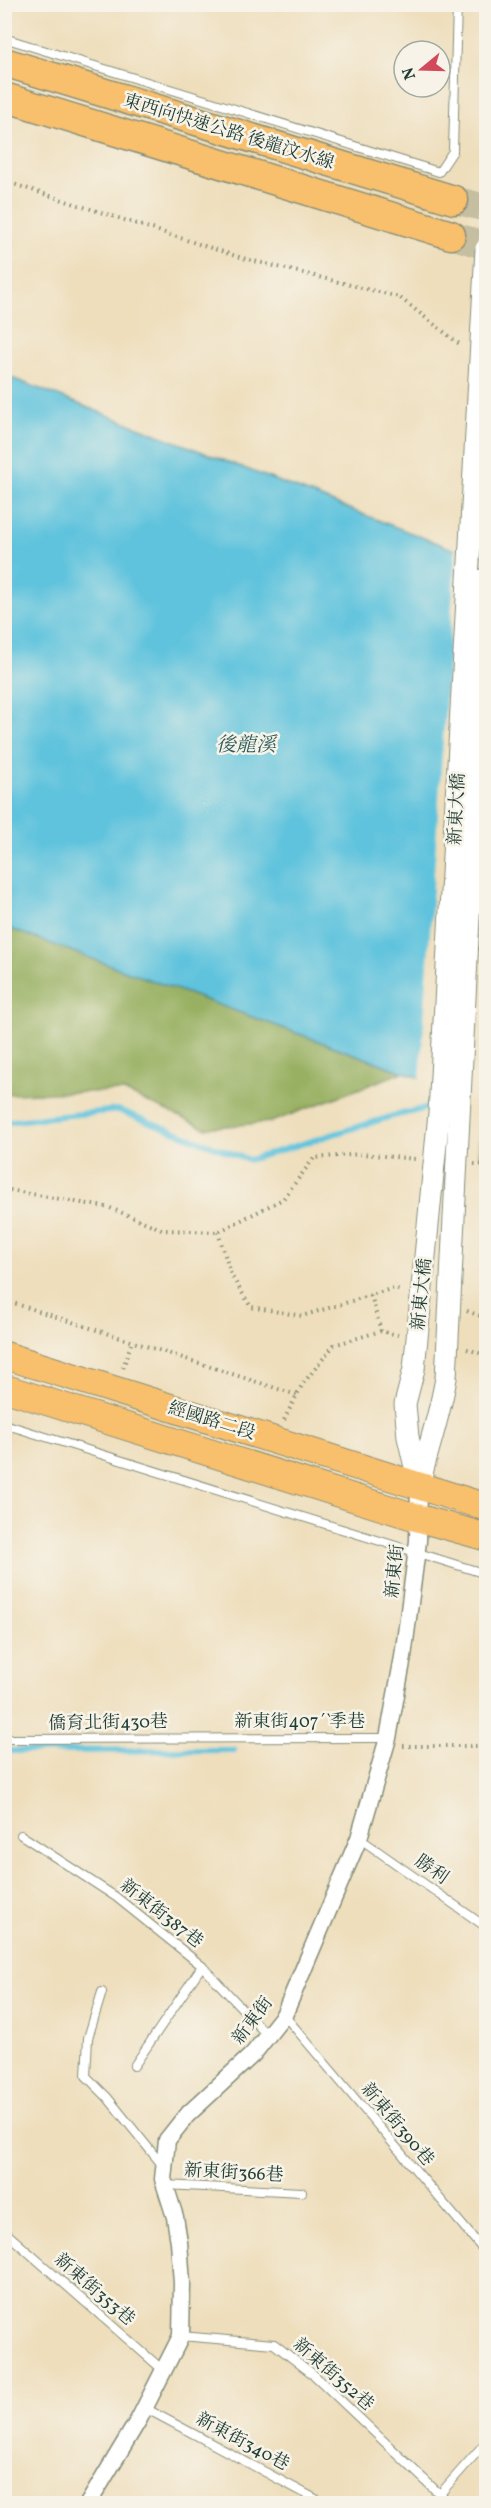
<svg xmlns="http://www.w3.org/2000/svg" width="491" height="2508" font-family="Vollkorn,'Noto Serif TC',serif">
<style>
.forest{fill:#98b062;stroke:#5c764b;stroke-width:1.5}
.water{fill:#5fc3dd;stroke:#3f8088;stroke-width:1.5}
.pier{fill:#eedebc}
.lines{fill:none;stroke-linecap:round;stroke-linejoin:round}
.stream{stroke:#5fc3dd;stroke-width:6}
.trunk-tunnel{stroke:#c5bea1;stroke-width:28;stroke-dasharray:28 14;stroke-linecap:butt}
.service-casing{stroke:#868e78;stroke-width:10}
.minor-casing{stroke:#868e78;stroke-width:19}
.tertiary-casing{stroke:#868e78;stroke-width:23}
.primary-casing{stroke:#868e78;stroke-width:29}
.trunk-casing{stroke:#868e78;stroke-width:31}
.path{stroke:#868e78;stroke-width:4;stroke-dasharray:1.5 4.5;stroke-linecap:butt}
.service{stroke:#fff;stroke-width:8}
.minor{stroke:#fff;stroke-width:16}
.tertiary{stroke:#fff;stroke-width:21}
.primary{stroke:#f8bf6c;stroke-width:27}
.trunk{stroke:#f8bf6c;stroke-width:28}
.tertiary-bridge-casing{stroke:#868e78;stroke-width:23;stroke-linecap:butt}
.tertiary-bridge{stroke:#fff;stroke-width:21}
.labels{text-anchor:middle;stroke-width:5;stroke-linejoin:round;paint-order:stroke}
.street-label{font-size:18px;fill:#1f3d34;stroke:#f7f3e8}
.water-label{font-size:20px;font-style:italic;fill:#2f5e5e;stroke:#f7f3e8}
</style>
<rect width="100%" height="100%" fill="#f7f3e8"/>
<filter id="ink" filterUnits="userSpaceOnUse"><feTurbulence type="fractalNoise" baseFrequency=".0167" numOctaves="2"/><feDisplacementMap in="SourceGraphic" scale="12" xChannelSelector="R" yChannelSelector="G"/><feConvolveMatrix kernelMatrix="1 2 1 2 8 2 1 2 1" color-interpolation-filters="sRGB"/></filter>
<filter id="wash" filterUnits="userSpaceOnUse"><feTurbulence type="fractalNoise" baseFrequency=".008" numOctaves="4" result="noise"/><feDisplacementMap in="SourceGraphic" scale="24" xChannelSelector="R" yChannelSelector="G"/><feGaussianBlur stdDeviation="1.35" result="paint"/><feColorMatrix in="noise" values="0 0 0 0 0 0 0 0 0 0 0 0 0 0 0 0 0 1.4 0 .05"/><feComposite in="paint" operator="in"/></filter>
<g filter="url(#wash)">
<rect width="100%" height="100%" fill="#eedebc"/>
<g class="forest">
<polygon points="5,927 403,1072 271,1122 205,1128 123,1091 5,1094"/>
<polygon points="481,1100 486,1102 486,1156 479,1155"/>
</g>
<polygon class="water" points="4,375 486,562 486,1102 5,927"/>
<polygon class="pier" points="456,547 486,558 486,1028 482,1103 420,1081"/>
<g class="lines">
<g class="stream">
<polyline points="4,1122 118,1110 249,1160 393,1116 436,1106"/>
<polyline points="4,1751 234,1750"/>
</g>
</g>
</g>
<g filter="url(#ink)">
<g class="lines">
<g class="trunk-tunnel">
<polyline points="454,200 486,208"/>
<polyline points="451,235 486,246"/>
</g>
<g class="service-casing">
<g id="service">
<polyline points="4,38 439,172 453,151 457,4"/>
<polyline points="4,1424 486,1574"/>
<polyline points="4,1739 388,1738"/>
<polyline points="21,1835 116,1897 202,1966 267,2035"/>
<polyline points="359,1838 486,1927"/>
<polyline points="102,1992 88,2038 86,2076 107,2097 163,2166"/>
<polyline points="284,2015 486,2253"/>
<polyline points="134,2066 202,1966"/>
<polyline points="165,2185 302,2192"/>
<polyline points="4,2231 164,2371"/>
<polyline points="181,2336 274,2344 314,2375 450,2504"/>
<polyline points="145,2408 325,2504"/>
<polyline points="440,2494 486,2442"/>
</g>
</g>
<g class="minor-casing">
<polyline id="minor" points="88,2504 139,2419 181,2336 182,2283 179,2242 175,2217 163,2179 167,2140 186,2116 253,2054 284,2015 359,1838 388,1738 403,1657 418,1541 419,1484"/>
</g>
<g class="tertiary-casing">
<g id="tertiary">
<polyline points="414,1369 405,1404 408,1437 419,1484"/>
<path d="M 420,1481 C 429,1445 440,1414 446,1378"/>
</g>
</g>
<g class="primary-casing">
<g id="primary">
<polyline points="4,1355 486,1507"/>
<polyline points="4,1388 418,1518 486,1537"/>
</g>
</g>
<g class="trunk-casing">
<g id="trunk">
<polyline points="4,62 454,200"/>
<polyline points="4,97 451,235"/>
</g>
</g>
<g class="path">
<polyline points="4,181 242,258 399,297 462,346"/>
<polyline points="474,1164 486,1165"/>
<polyline points="4,1189 110,1208 164,1230 218,1232 283,1199 314,1158 362,1154 416,1159"/>
<polyline points="218,1232 231,1275 251,1307 302,1316 394,1288 402,1291"/>
<polyline points="371,1295 381,1331"/>
<polyline points="4,1300 297,1395"/>
<polyline points="467,1311 486,1318"/>
<polyline points="467,1349 486,1355"/>
<polyline points="123,1368 132,1341"/>
<polyline points="284,1420 302,1385 334,1345 381,1331 398,1335"/>
<polyline points="403,1746 486,1746"/>
</g>
<use href="#service" class="service"/>
<use href="#minor" class="minor"/>
<use href="#tertiary" class="tertiary"/>
<use href="#primary" class="primary"/>
<use href="#trunk" class="trunk"/>
<g class="tertiary-bridge-casing">
<g id="tertiary-bridge">
<polyline points="414,1369 439,1113 486,249"/>
<polyline points="446,1378 486,578"/>
</g>
</g>
<use href="#tertiary-bridge" class="tertiary-bridge"/>
</g>
</g>
<g class="labels">
<g class="street-label">
<text transform="translate(229 131) rotate(17)" y="6">東西向快速公路 後龍汶水線</text>
<text transform="translate(456 809) rotate(-87)" y="6">新東大橋</text>
<text transform="translate(421 1294) rotate(-84)" y="6">新東大橋</text>
<text transform="translate(212 1420) rotate(17)" y="6">經國路二段</text>
<text transform="translate(394 1571) rotate(-84)" y="6">新東街</text>
<text x="300" y="1727">新東街407ˊˋ季巷</text>
<text transform="translate(108 1722) rotate(-1)" y="6">僑育北街430巷</text>
<text transform="translate(432 1869) rotate(35)" y="6">勝利</text>
<text transform="translate(162 1913) rotate(38)" y="6">新東街387巷</text>
<text transform="translate(252 2020) rotate(-53)" y="6">新東街</text>
<text transform="translate(398 2124) rotate(50)" y="6">新東街390巷</text>
<text transform="translate(234 2172) rotate(3)" y="6">新東街366巷</text>
<text transform="translate(95 2289) rotate(41)" y="6">新東街353巷</text>
<text transform="translate(334 2374) rotate(41)" y="6">新東街352巷</text>
<text transform="translate(243 2441) rotate(28)" y="6">新東街340巷</text>
</g>
<g class="water-label">
<text x="246" y="751">後龍溪</text>
</g>
</g>
<rect width="491" height="2508" fill="none" stroke="#f7f3e8" stroke-width="24"/>
<g transform="translate(422 69) rotate(251)"><circle r="28" fill="#f7f3e8" stroke="#a1aaa0" stroke-width="1.5"/>
<path d="M0-4.5L10 22L0 15L-10 22Z" fill="#d1495b"/>
<text y="-9" font-size="16" font-weight="bold" text-anchor="middle" fill="#1f3d34">N</text>
</g>
</svg>
